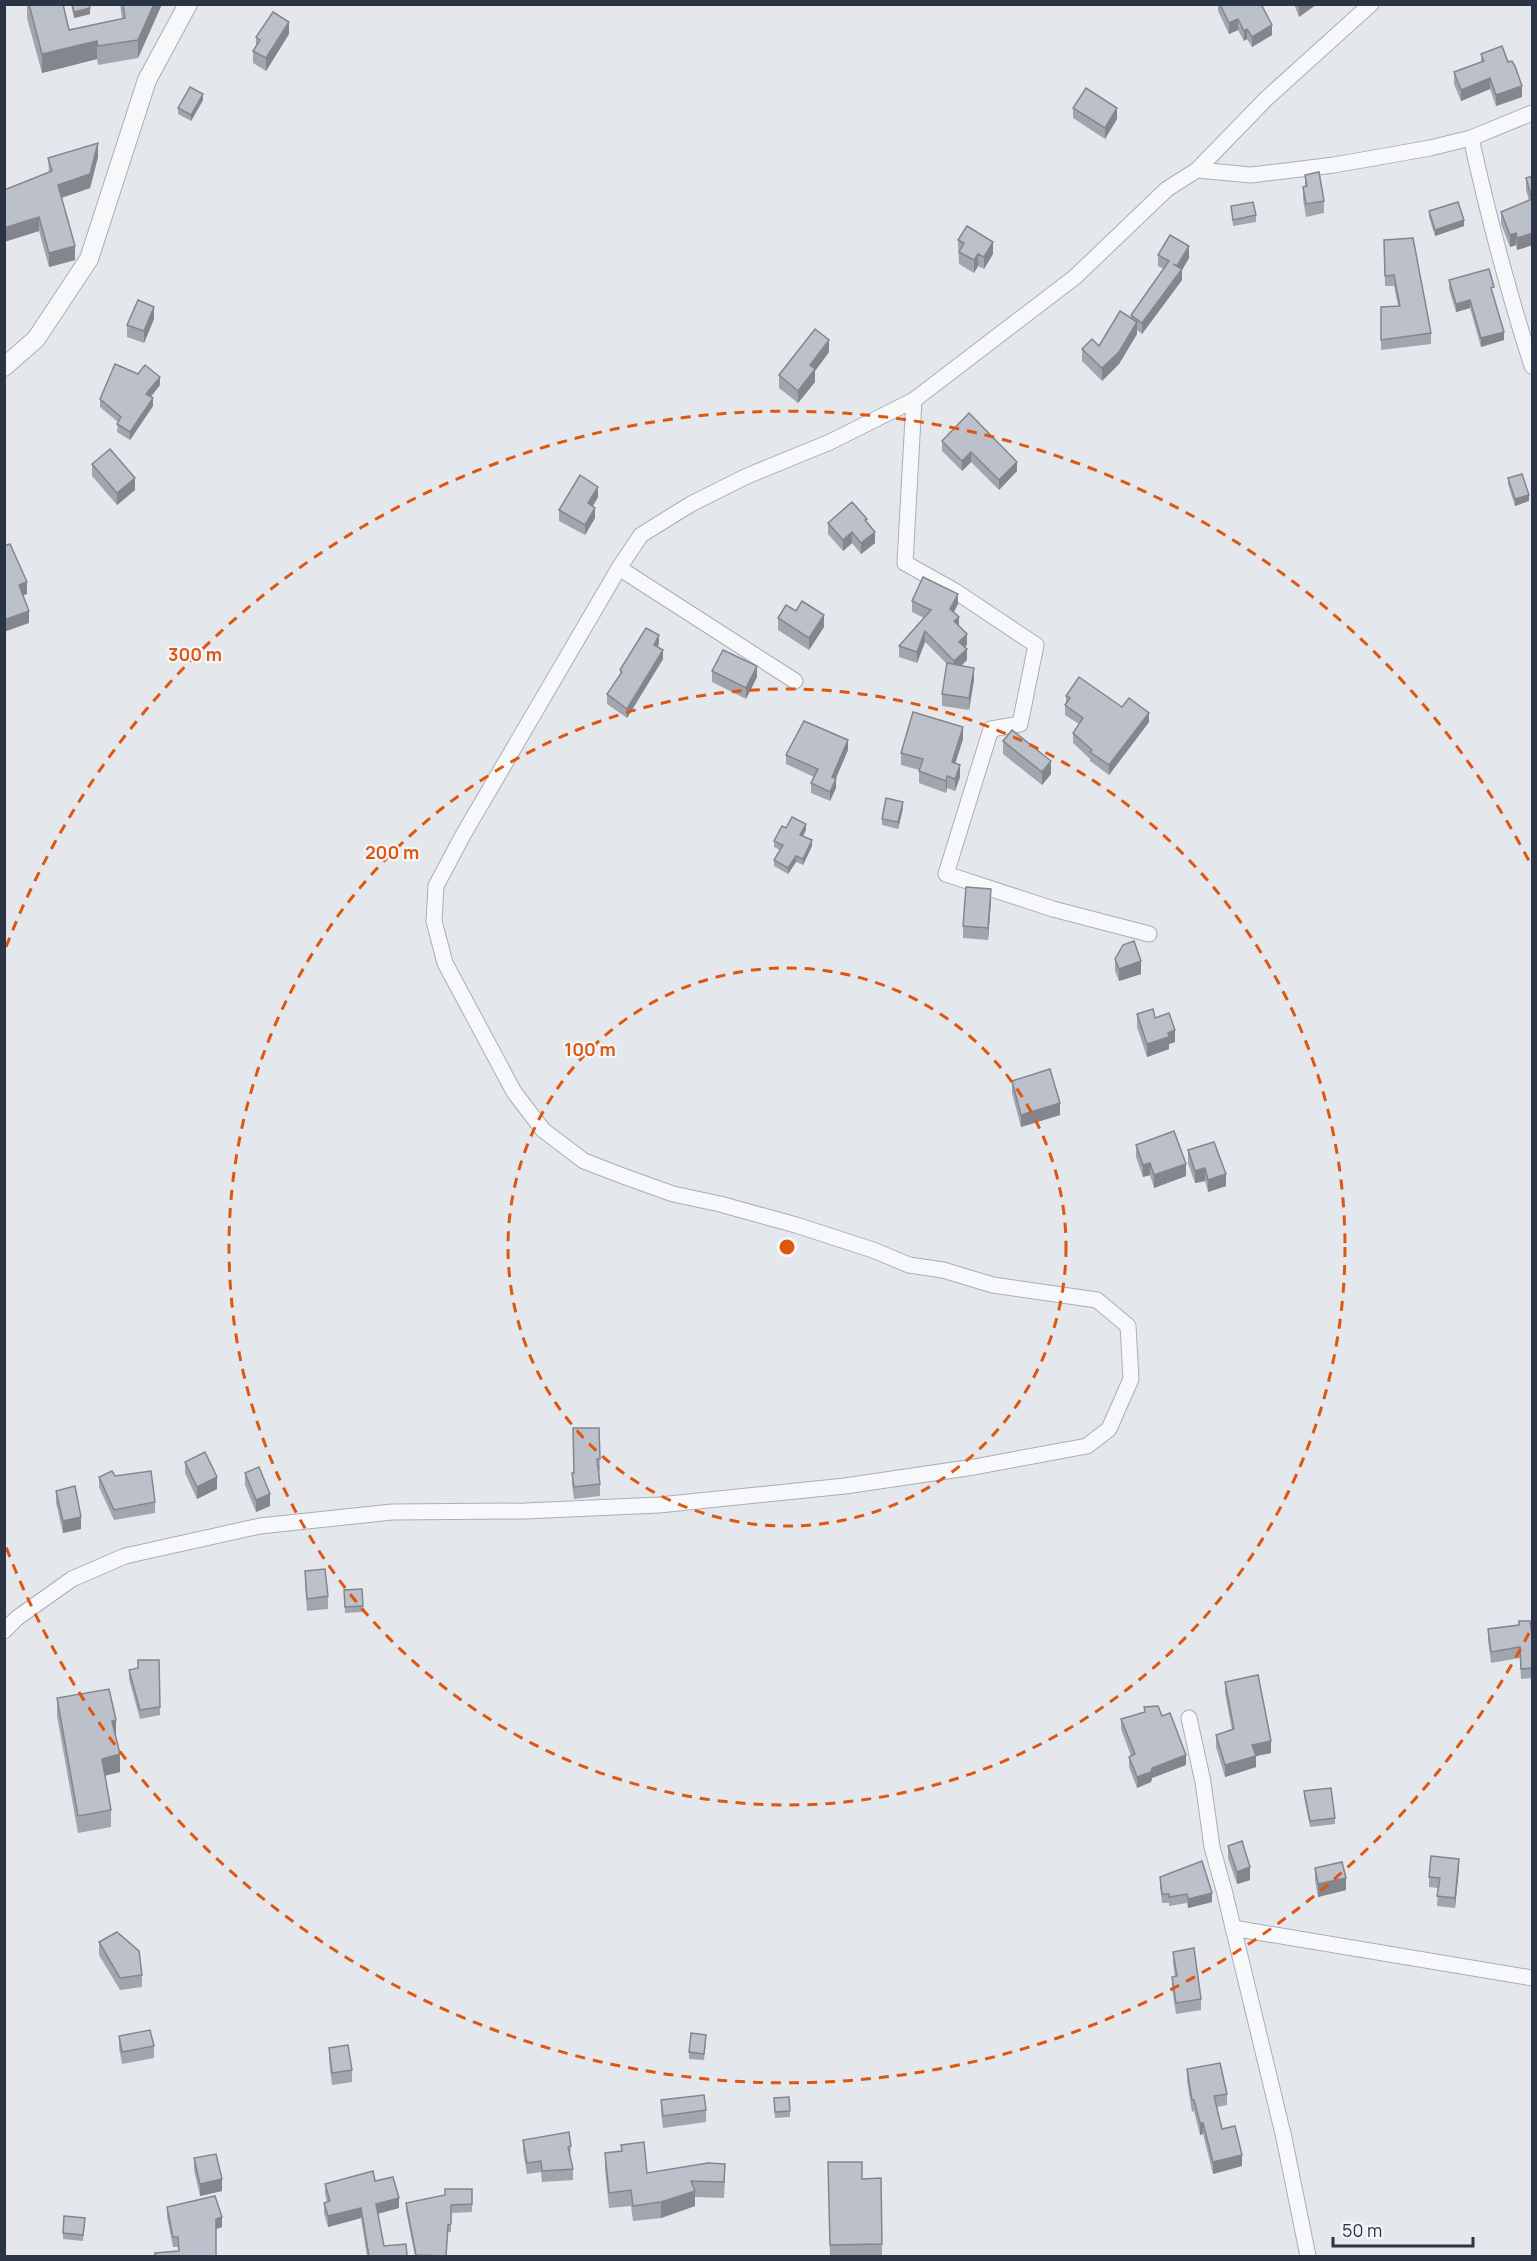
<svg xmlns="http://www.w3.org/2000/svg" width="1537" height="2261" font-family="Manrope,sans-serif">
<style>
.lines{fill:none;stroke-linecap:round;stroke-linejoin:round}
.minor-casing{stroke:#a9aeb7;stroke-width:17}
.tertiary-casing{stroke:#a9aeb7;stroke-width:20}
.minor{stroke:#f7f8fa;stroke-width:15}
.tertiary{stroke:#f7f8fa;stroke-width:18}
.wall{fill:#a1a5ae}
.shaded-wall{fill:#83868d}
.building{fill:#bbc0ca;stroke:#83868d;stroke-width:1.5}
.ring{fill:none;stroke:#df570f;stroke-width:3;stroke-dasharray:10 8}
.centre{fill:#df570f;stroke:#f4f6f9;stroke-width:3}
.ring-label{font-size:18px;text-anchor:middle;font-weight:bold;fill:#df570f;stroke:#f4f6f9;stroke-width:4.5;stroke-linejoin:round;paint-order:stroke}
</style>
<rect width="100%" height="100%" fill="#e4e7ec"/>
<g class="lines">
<g class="minor-casing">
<g id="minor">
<path d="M 1471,138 C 1488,215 1508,291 1532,366"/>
<polyline points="1197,170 1251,175 1334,165 1430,148 1471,138 1532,113"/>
<polyline points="914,400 905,563 955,591 1036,645 1020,724 991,729 946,874 1053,909 1149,934"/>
<polyline points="619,568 795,681"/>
<polyline points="4,1631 17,1618 72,1579 125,1556 260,1526 392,1512 525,1511 659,1505 845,1486 974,1467 1087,1446 1109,1429 1131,1379 1128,1326 1097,1300 993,1285 943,1270 909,1265 873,1250 796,1225 720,1204 673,1194 623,1176 584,1161 543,1130 514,1092 445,963 434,921 436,886 463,835 619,568 641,535 691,504 747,476 830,442 914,400 1075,277 1167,189 1197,170 1267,98 1371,4"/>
<polyline points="1189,1718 1203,1782 1212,1847 1224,1890 1284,2138 1308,2256"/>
<polyline points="1233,1928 1532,1978"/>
</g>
</g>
<g class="tertiary-casing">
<polyline id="tertiary" points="4,367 36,339 89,259 147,80 188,4"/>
</g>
<use href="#minor" class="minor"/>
<use href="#tertiary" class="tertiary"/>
</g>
<g class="wall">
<polygon points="27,4 63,4 69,30 122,19 120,4 162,4 138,58 98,65 97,59 42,73 27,18"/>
<polygon points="71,4 89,4 90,14 74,18"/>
<polygon points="1218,4 1261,4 1272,35 1252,47 1247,39 1244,41 1238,30 1229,34 1218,11"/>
<polygon points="1294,4 1317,4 1299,17"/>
<polygon points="289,34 266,71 253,63 253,51 256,46 256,37"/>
<polygon points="1481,54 1508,62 1522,97 1496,106 1490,89 1461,101 1454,84 1454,72 1481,62"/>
<polygon points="203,100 191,121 178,114 178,108"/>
<polygon points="1073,108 1117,119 1105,139 1073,118"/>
<polygon points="98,157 90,188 61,198 75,260 49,267 39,231 4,242 49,173 48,158"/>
<polygon points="1305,175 1324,201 1324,213 1306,217 1303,199 1303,187 1305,187"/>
<polygon points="1533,176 1533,245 1517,250 1516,245 1510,247 1501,224 1501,212 1529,200 1526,190 1526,178"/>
<polygon points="1231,206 1256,215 1256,222 1233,226"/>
<polygon points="1429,211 1464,226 1435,236 1429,217"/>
<polygon points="958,240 993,254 984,269 978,266 974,273 959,264"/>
<polygon points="1384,240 1431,333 1431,344 1381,350 1381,307 1398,306 1394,286 1385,286"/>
<polygon points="1158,255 1189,258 1182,270 1182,280 1142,334 1137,330 1137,334 1119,364 1102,381 1082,361 1082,349 1099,346 1131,318 1131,315 1164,269 1158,266"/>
<polygon points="1449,280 1494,296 1504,340 1481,347 1470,308 1456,312 1449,289"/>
<polygon points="154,319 144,343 127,337 127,325"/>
<polygon points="829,352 815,371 815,382 798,403 779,388 779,375"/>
<polygon points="160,385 151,397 153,406 130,440 117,432 118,422 100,407 100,399"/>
<polygon points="942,441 1017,462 1017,471 999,490 971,462 962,471 942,451"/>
<polygon points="92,464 135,490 117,505 92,476"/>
<polygon points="1508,478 1529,501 1515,506 1508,484"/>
<polygon points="598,497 593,506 595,518 585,535 559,521 559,510"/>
<polygon points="828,523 867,523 875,543 861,554 852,543 843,551 828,534"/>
<polygon points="912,601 958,604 954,612 967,645 965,647 967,660 961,666 974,680 969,710 942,706 942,694 947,664 925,642 917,663 899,657 899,646 924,618 912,612"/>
<polygon points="778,618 824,627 809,650 778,630"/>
<polygon points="659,644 657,647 663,659 627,718 607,704 607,694 620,675 620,670"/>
<polygon points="712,671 757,677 746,699 712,682"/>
<polygon points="1066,696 1122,707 1149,722 1109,775 1090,761 1090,759 1073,743 1073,733 1079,724 1065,715 1065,705 1066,703"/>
<polygon points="963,739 955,763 960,777 955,791 947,788 946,793 919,783 919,770 901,765 901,753"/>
<polygon points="1003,741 1051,774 1042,785 1003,754"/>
<polygon points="848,750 836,778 836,788 830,801 811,793 811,783 814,777 786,764 786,755"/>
<polygon points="903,808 898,829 882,825 882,819"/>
<polygon points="786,828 806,830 803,836 812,846 803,865 796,862 788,874 774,866 774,860 780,850 774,847 774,841"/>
<polygon points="991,901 988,940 963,938 963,926"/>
<polygon points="1115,959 1141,974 1119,981 1115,971"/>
<polygon points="1137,1014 1155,1018 1175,1042 1169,1044 1169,1049 1147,1057 1137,1027"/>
<polygon points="1012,1081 1060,1115 1021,1127 1012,1093"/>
<polygon points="1136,1145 1186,1176 1154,1188 1150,1175 1143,1177 1136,1157"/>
<polygon points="1188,1150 1226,1186 1208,1192 1205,1181 1195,1183 1188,1163"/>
<polygon points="599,1428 600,1471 599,1471 600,1484 600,1496 574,1499 572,1485 572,1473 574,1473"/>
<polygon points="185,1462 217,1489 197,1499 185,1473"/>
<polygon points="245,1473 270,1506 256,1512 245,1485"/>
<polygon points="115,1476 155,1502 155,1513 114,1520 99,1487 99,1477"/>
<polygon points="56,1491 81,1529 63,1533 56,1503"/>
<polygon points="305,1571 328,1596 328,1609 307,1611 305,1584"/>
<polygon points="362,1589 363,1612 345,1613 344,1590"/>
<polygon points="1488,1629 1533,1641 1533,1678 1521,1679 1520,1658 1491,1663 1488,1640"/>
<polygon points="159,1660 160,1715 140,1719 129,1679 129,1670 138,1668"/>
<polygon points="1225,1682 1271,1753 1256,1756 1256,1767 1225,1777 1216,1747 1216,1735 1232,1730 1225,1693"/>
<polygon points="57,1698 116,1737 120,1772 105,1776 111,1810 111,1827 78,1833 57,1716"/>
<polygon points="1121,1719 1186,1765 1152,1778 1151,1782 1137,1788 1129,1767 1129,1757 1131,1756 1121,1729"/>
<polygon points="1304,1791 1335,1818 1335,1824 1310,1827 1304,1797"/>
<polygon points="1228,1846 1250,1880 1237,1884 1228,1858"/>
<polygon points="1315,1868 1346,1890 1318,1897 1315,1880"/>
<polygon points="1459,1868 1455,1908 1437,1906 1438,1888 1429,1887 1429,1877"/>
<polygon points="1160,1877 1212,1902 1188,1908 1187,1903 1169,1906 1169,1903 1162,1903 1160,1886"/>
<polygon points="99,1942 142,1975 142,1987 120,1990 99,1955"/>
<polygon points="1173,1952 1201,1999 1201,2010 1176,2014 1172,1988 1172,1977 1175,1977 1173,1963"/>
<polygon points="119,2036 154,2046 154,2058 122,2064 119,2048"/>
<polygon points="706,2041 704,2060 689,2059 689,2052"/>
<polygon points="329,2048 352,2070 352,2082 332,2085 329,2060"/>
<polygon points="1187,2069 1227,2094 1227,2105 1217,2107 1222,2129 1242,2166 1213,2174 1203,2134 1200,2135 1194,2111 1192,2112 1187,2081"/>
<polygon points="774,2098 790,2111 790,2117 775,2118"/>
<polygon points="661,2100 706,2110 706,2122 663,2128 661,2112"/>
<polygon points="523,2140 571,2146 570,2157 573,2169 573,2180 542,2182 541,2172 527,2174 523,2151"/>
<polygon points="621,2145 647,2173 725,2180 724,2198 695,2197 695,2206 661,2218 633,2221 631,2206 609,2208 605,2169 605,2153 621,2151"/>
<polygon points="194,2158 222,2191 200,2196 194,2170"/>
<polygon points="828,2162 862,2179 881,2178 882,2256 830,2256"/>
<polygon points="375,2181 399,2208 378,2214 384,2246 407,2256 367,2256 361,2218 328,2227 324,2213 324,2203 327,2202 325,2194 325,2184"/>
<polygon points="472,2189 472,2212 451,2213 451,2232 448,2232 446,2256 415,2256 406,2211 406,2203"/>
<polygon points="167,2207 222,2227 216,2229 178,2247 173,2247 167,2217"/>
<polygon points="85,2224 83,2241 63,2239 63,2233"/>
</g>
<g class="shaded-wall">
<polygon points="154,4 162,4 138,58 138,40"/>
<polygon points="1299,4 1317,4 1299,17"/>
<polygon points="90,8 90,14 74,18 74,12"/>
<polygon points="1238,19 1238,30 1229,34 1229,23"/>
<polygon points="289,22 289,34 266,71 266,58"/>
<polygon points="1272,25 1272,35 1252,47 1252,37"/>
<polygon points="1247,29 1247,39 1244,41 1244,31"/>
<polygon points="97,41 97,59 42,73 42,54"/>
<polygon points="1490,78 1490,89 1461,101 1461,90"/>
<polygon points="1522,86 1522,97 1496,106 1496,95"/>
<polygon points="203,94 203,100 191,121 191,115"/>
<polygon points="1117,108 1117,119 1105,139 1105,128"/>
<polygon points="98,143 98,157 90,188 58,199 58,185"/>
<polygon points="39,217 39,231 4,242 4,228"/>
<polygon points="1464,220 1464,226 1435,236 1435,230"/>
<polygon points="1516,233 1516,245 1510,247 1510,235"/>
<polygon points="1533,233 1533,245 1517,250 1517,238"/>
<polygon points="993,242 993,254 984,269 984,257"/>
<polygon points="75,246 75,260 49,267 49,253"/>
<polygon points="1189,246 1189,258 1182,270 1182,280 1142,334 1142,323"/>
<polygon points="978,254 978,266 974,273 974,260"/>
<polygon points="1470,300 1470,308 1456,312 1456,304"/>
<polygon points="154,307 154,319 144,343 144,331"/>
<polygon points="1137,322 1137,334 1119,364 1102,381 1102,368"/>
<polygon points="1504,332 1504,340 1481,347 1481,338"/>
<polygon points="829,340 829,352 815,371 815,382 798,403 798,391 810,365"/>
<polygon points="160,377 160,385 146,402 146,394"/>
<polygon points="153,398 153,406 130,440 130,432"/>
<polygon points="971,452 971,462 962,471 962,461"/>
<polygon points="1017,462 1017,471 999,490 999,480"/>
<polygon points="135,478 135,490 117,505 117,493"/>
<polygon points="598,487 598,497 588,514 588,503"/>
<polygon points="1529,495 1529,501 1515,506 1515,499"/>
<polygon points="595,508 595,518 585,535 585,525"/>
<polygon points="852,532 852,543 843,551 843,540"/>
<polygon points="875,532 875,543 861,554 861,543"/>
<polygon points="27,582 27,594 19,597 19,585"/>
<polygon points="958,594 958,604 950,619 950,609"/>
<polygon points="29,611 29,623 4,632 4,620"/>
<polygon points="824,615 824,627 809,650 809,638"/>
<polygon points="959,617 959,628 954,621"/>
<polygon points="925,631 925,642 917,663 917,652"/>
<polygon points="967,634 967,645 959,653 959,642"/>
<polygon points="659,635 659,644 654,655 654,645"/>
<polygon points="967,649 967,660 954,672 954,661"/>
<polygon points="663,650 663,659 627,718 627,709"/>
<polygon points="757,666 757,677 746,699 746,688"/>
<polygon points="974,668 974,680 969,710 969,698"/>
<polygon points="1149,713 1149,722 1109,775 1109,765"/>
<polygon points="963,727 963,739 952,774 952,762"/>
<polygon points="848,740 848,750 832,787 832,777"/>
<polygon points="1051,761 1051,774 1042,785 1042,772"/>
<polygon points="960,765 960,777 955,791 955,779"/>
<polygon points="947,776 947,788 946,793 946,781"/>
<polygon points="836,779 836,788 830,801 830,792"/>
<polygon points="903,802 903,808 898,829 898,822"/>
<polygon points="806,824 806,830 800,841 800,835"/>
<polygon points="812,840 812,846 803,865 803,859"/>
<polygon points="796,856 796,862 788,874 788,868"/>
<polygon points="991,889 991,901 988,940 988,928"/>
<polygon points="1141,961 1141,974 1119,981 1119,969"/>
<polygon points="1175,1030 1175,1042 1169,1044 1169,1049 1147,1057 1147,1044 1168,1033"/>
<polygon points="1060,1103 1060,1115 1021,1127 1021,1115"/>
<polygon points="1150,1163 1150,1175 1143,1177 1143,1165"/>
<polygon points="1186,1164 1186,1176 1154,1188 1154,1175"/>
<polygon points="1205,1168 1205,1181 1195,1183 1195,1171"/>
<polygon points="1226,1174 1226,1186 1208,1192 1208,1180"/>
<polygon points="217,1477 217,1489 197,1499 197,1487"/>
<polygon points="270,1494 270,1506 256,1512 256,1500"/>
<polygon points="81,1517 81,1529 63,1533 63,1521"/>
<polygon points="116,1720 116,1737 112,1721"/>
<polygon points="1271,1741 1271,1753 1256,1756 1256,1767 1225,1777 1225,1765 1252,1745"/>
<polygon points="120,1754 120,1772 102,1776 102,1759"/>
<polygon points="1186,1755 1186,1765 1152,1778 1151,1782 1137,1788 1137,1777 1152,1768"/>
<polygon points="1459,1859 1459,1868 1455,1908 1455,1898"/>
<polygon points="1250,1867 1250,1880 1237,1884 1237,1872"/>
<polygon points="1346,1878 1346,1890 1318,1897 1318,1884"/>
<polygon points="1212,1893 1212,1902 1188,1908 1188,1899"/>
<polygon points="1200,2123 1203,2123 1203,2134 1200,2135"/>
<polygon points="1242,2155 1242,2166 1213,2174 1213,2162"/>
<polygon points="222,2179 222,2191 200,2196 200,2184"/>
<polygon points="695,2191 695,2206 661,2218 661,2202"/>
<polygon points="399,2198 399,2208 376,2214 376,2204"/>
<polygon points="361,2208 361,2218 328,2227 328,2216"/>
<polygon points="222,2217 222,2227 216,2229 216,2219"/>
</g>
<g class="building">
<polygon points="29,4 63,4 69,30 125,18 123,4 154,4 138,40 98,46 97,41 42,54"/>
<polygon points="72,4 89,4 90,8 74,12"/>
<polygon points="1220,4 1261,4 1272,25 1252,37 1247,29 1244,31 1238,19 1229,23"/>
<polygon points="273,12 289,22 266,58 253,51 260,40 256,37"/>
<polygon points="1502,46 1508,62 1512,61 1515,66 1522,86 1496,95 1490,78 1461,90 1454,72 1484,61 1481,54"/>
<polygon points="190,87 203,94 191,115 178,108"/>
<polygon points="1086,88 1117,108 1105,128 1073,108"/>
<polygon points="98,143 90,174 58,185 75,246 49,253 39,217 4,228 4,190 52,171 48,158"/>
<polygon points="1319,172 1324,201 1306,204 1303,187 1307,186 1305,175"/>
<polygon points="1533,176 1533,233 1517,238 1516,233 1510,235 1501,212 1532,199 1526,178"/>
<polygon points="1253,202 1256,215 1233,220 1231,206"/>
<polygon points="1458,202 1464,220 1435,230 1429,211"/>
<polygon points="967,226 993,242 984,257 978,254 974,260 959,252 964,243 958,240"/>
<polygon points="1170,235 1189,246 1177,266 1173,264 1182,269 1142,323 1131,315 1169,261 1158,255"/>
<polygon points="1413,238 1431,333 1381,340 1381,307 1400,306 1394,275 1385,276 1384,240"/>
<polygon points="1489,269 1494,287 1491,288 1504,332 1481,338 1470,300 1456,304 1449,280"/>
<polygon points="138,300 154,307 144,331 127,325"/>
<polygon points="1120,311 1137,322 1119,352 1102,368 1082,349 1092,339 1099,346"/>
<polygon points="815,329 829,340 810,365 815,369 798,391 779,375"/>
<polygon points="115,364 138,374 145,365 160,377 146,394 153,398 130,432 117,424 121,417 100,399"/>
<polygon points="969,413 1017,462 999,480 971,452 962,461 942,441"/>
<polygon points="110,449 135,478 117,493 92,464"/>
<polygon points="1522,474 1529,495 1515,499 1508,478"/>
<polygon points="580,475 598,487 588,503 595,508 585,525 559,510"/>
<polygon points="852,502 867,519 865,520 875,532 861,543 852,532 843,540 828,523"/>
<polygon points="10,544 27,582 19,585 29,611 4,620 4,546"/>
<polygon points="923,577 958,594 950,609 959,617 954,621 967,634 959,642 967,649 954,661 925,631 917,652 899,646 931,610 912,601"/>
<polygon points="802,601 824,615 809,638 778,618 786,605 796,611"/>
<polygon points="646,628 659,635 654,645 663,650 627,709 607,694 622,672 620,670"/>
<polygon points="723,650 757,666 746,688 712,671"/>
<polygon points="947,663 974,668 969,698 942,694"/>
<polygon points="1079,677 1122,707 1129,698 1149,713 1109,765 1090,752 1092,750 1073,733 1083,718 1065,705 1070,698 1066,696"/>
<polygon points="913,712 963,727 952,762 960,765 955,779 947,776 946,781 919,771 923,759 901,753"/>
<polygon points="804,721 848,740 832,777 836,779 830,792 811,783 818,769 786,755"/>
<polygon points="1012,730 1051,761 1042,772 1003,741"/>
<polygon points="886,798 903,802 898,822 882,819"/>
<polygon points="792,817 806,824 800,835 812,840 803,859 796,856 788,868 774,860 783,845 774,841 782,826 786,828"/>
<polygon points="966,887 991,889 988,928 963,926"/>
<polygon points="1134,941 1141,961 1119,969 1115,959 1123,945"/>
<polygon points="1153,1009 1155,1018 1169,1013 1175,1030 1168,1033 1169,1037 1147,1044 1137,1014"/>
<polygon points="1050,1069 1060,1103 1021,1115 1012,1081"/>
<polygon points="1174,1131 1186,1164 1154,1175 1150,1163 1143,1165 1136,1145"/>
<polygon points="1214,1142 1226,1174 1208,1180 1205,1168 1195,1171 1188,1150"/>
<polygon points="573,1428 599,1428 600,1459 597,1459 600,1484 574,1487 572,1473 574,1473"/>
<polygon points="205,1452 217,1477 197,1487 185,1462"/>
<polygon points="259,1467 270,1494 256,1500 245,1473"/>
<polygon points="112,1471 115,1476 151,1471 155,1502 114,1510 99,1477"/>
<polygon points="75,1486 81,1517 63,1521 56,1491"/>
<polygon points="325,1569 328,1596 307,1599 305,1571"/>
<polygon points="362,1589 363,1606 345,1607 344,1590"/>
<polygon points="1519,1621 1530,1621 1533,1641 1533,1668 1521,1669 1520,1647 1491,1652 1488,1629 1519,1625"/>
<polygon points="138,1660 159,1660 160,1707 140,1710 129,1670 138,1668"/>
<polygon points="1258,1675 1271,1741 1252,1745 1256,1756 1225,1765 1216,1735 1234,1729 1225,1682"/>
<polygon points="109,1689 116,1720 112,1721 120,1754 102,1759 111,1810 78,1816 57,1698"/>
<polygon points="1158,1706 1162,1716 1170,1713 1186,1755 1152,1768 1151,1772 1137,1777 1129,1757 1135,1754 1121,1719 1145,1712 1144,1707"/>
<polygon points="1331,1788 1335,1818 1310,1821 1304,1791"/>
<polygon points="1242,1841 1250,1867 1237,1872 1228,1846"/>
<polygon points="1431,1856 1459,1859 1455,1898 1437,1896 1440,1878 1429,1877"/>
<polygon points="1202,1861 1212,1893 1188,1899 1187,1894 1169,1897 1169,1894 1162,1894 1160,1877"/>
<polygon points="1342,1862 1346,1878 1318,1884 1315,1868"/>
<polygon points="117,1932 139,1951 142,1975 120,1978 99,1942"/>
<polygon points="1194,1948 1201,1999 1176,2003 1172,1977 1177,1976 1173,1952"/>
<polygon points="150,2030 154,2046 122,2052 119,2036"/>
<polygon points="691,2033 706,2035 704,2054 689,2052"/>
<polygon points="348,2045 352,2070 332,2073 329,2048"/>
<polygon points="1220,2063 1227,2094 1214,2096 1222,2129 1235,2126 1242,2155 1213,2162 1203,2123 1200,2123 1194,2100 1192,2100 1187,2069"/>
<polygon points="704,2095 706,2110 663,2116 661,2100"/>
<polygon points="789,2097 790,2111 775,2112 774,2098"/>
<polygon points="569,2132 571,2146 568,2147 573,2169 542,2171 541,2161 527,2163 523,2140"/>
<polygon points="644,2142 647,2173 708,2163 725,2164 724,2182 691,2181 695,2191 661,2202 633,2206 631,2190 609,2193 605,2153 622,2151 621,2145"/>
<polygon points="216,2154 222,2179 200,2184 194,2158"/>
<polygon points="828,2162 862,2162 862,2179 881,2178 882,2244 830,2245"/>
<polygon points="373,2171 375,2181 393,2177 399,2198 376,2204 384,2246 406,2244 407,2256 369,2256 361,2208 328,2216 324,2203 330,2201 325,2184"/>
<polygon points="445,2189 472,2189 472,2204 451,2205 451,2224 448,2225 446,2256 416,2255 406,2203 445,2195"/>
<polygon points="215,2196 222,2217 216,2219 216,2256 154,2256 155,2256 155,2253 179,2251 178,2237 173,2237 167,2207"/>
<polygon points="64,2216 85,2218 83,2235 63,2233"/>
</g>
<g class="ring">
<circle cx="787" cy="1247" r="279"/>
<circle cx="787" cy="1247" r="558"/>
<path d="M1529 1633A837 837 0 0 1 6 1547M6 947A837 837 0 0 1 1529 861"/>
</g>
<circle cx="787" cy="1247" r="9" class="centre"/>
<g class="ring-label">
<text x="195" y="661">300 m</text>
<text x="392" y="859">200 m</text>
<text x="590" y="1056">100 m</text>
</g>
<rect width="1537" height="2261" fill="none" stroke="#2b3445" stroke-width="12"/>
<path d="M1333 2237v9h140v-9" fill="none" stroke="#2b3445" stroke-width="3"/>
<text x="1342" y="2237" font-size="18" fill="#2b3445" stroke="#f4f6f9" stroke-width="4.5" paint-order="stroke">50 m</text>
</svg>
